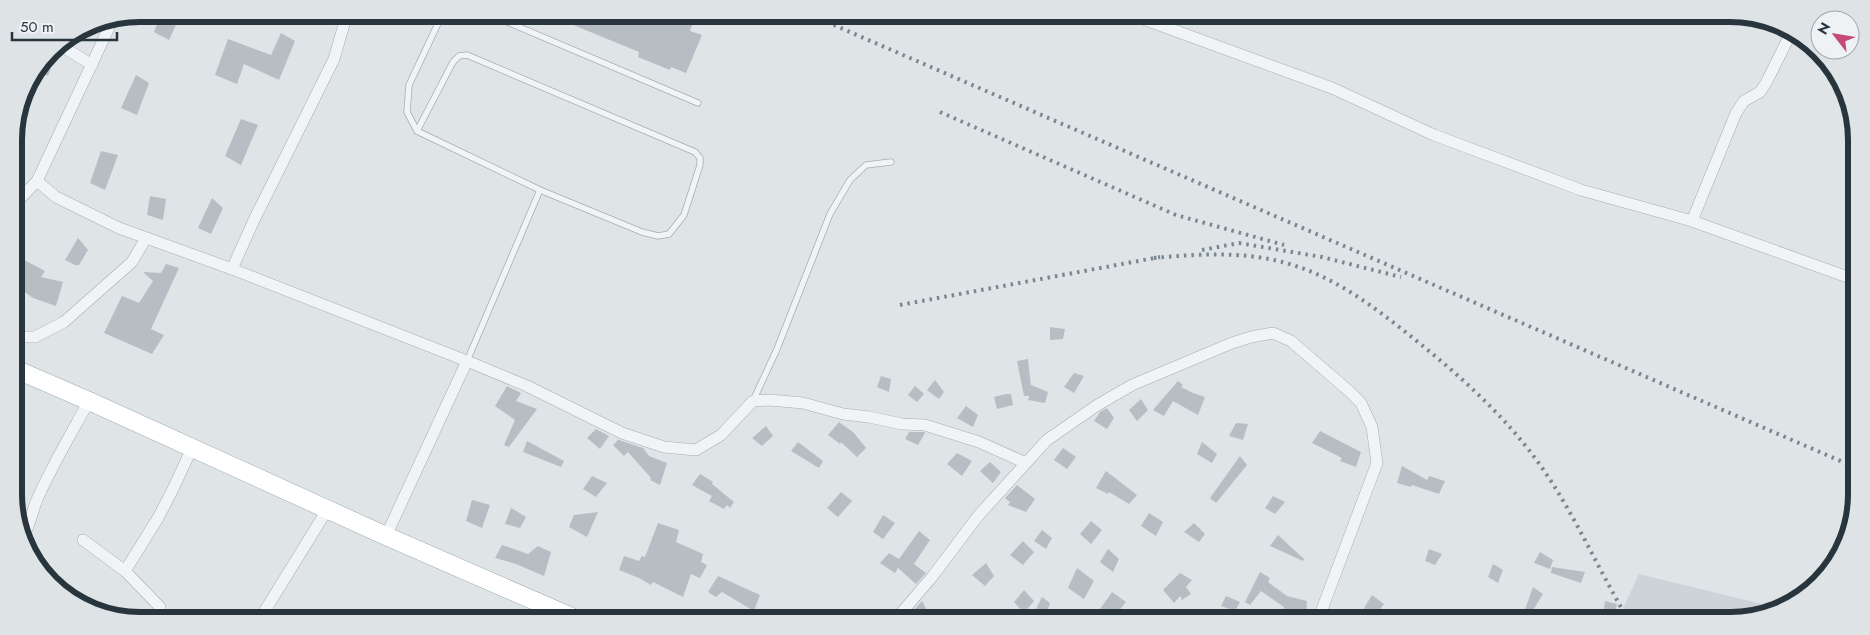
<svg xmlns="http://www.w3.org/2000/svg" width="1870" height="635" font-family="Jost,sans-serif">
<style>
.built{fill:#cdd3d9}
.building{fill:#b6bec4}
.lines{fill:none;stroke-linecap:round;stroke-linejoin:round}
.service-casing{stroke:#a5acb1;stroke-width:7}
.minor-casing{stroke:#a5acb1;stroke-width:12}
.primary-casing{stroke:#9fabb2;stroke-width:19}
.service{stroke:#f1f4f6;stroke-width:5.5}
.minor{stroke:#f1f4f6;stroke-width:11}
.primary{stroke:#fff;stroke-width:18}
.rail{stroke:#798790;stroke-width:4;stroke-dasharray:2.5 5;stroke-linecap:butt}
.rim{fill:none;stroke:#29353d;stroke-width:6}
</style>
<rect width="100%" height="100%" fill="#dfe4e7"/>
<polygon class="built" points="1639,574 1774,607 1738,621 1617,621"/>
<g class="building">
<polygon points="161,14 181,14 169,40 154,32"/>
<polygon points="549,15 676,15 693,22 690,31 702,35 686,73 671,67 670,70 638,57 639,52"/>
<polygon points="281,33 295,41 279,80 244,64 237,84 215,75 228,39 271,55"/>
<polygon points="54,49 57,52 48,76 38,70"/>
<polygon points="136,75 149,83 137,115 121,108"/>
<polygon points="241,119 258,125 241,165 225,156"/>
<polygon points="101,151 118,155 105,190 90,183"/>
<polygon points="150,196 166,199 163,220 147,215"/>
<polygon points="212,198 223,208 211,234 198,228"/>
<polygon points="78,238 88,250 79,265 75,265 65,260"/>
<polygon points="15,255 45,271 41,277 63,282 56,306 33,298 15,285"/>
<polygon points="166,264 179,268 151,329 164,335 152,354 104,333 122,296 139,303 153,281 143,272 161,273"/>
<polygon points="1050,327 1065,329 1063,339 1050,340"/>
<polygon points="1028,359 1031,387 1031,385 1048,392 1045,403 1028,400 1029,396 1024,396 1017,361"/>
<polygon points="1074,373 1084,376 1074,393 1064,387"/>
<polygon points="881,376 891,379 889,392 877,387"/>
<polygon points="935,380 944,392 939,399 927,390"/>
<polygon points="1178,381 1183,385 1181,387 1193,393 1205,397 1198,415 1173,401 1164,416 1153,410"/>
<polygon points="507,386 521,393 516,401 537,409 509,447 504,445 515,420 495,406"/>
<polygon points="915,386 924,394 917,402 908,395"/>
<polygon points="1006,394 1011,394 1013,405 997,409 994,397"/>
<polygon points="1141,399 1148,410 1137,421 1129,410"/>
<polygon points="966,406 978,415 973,427 957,418"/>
<polygon points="1107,408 1114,418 1107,429 1094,421 1100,412"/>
<polygon points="839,422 854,433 866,448 857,457 841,442 840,444 828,435"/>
<polygon points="1236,423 1248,424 1243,440 1229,436"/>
<polygon points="766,426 773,436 762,446 752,438"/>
<polygon points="596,429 609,436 600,449 587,438"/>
<polygon points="1320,431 1361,452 1356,467 1340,461 1342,458 1312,443"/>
<polygon points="909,432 924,432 925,433 918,445 905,439"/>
<polygon points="616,439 643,448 649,456 667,463 660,485 650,480 651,478 628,452 624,456 613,445 618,440"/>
<polygon points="527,441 564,461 561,467 523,452"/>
<polygon points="798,442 823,461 819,468 791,451"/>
<polygon points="1202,442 1217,454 1212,463 1197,454"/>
<polygon points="1063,448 1076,457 1067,469 1054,460"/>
<polygon points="957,453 972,461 962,476 947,464"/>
<polygon points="1240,456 1247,465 1216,503 1210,498"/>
<polygon points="990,462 1001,472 993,483 980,471"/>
<polygon points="1402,466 1427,480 1429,476 1445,481 1439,494 1412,485 1411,487 1397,483"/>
<polygon points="1106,471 1137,495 1129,504 1109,492 1108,494 1096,488"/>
<polygon points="700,474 713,482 712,484 734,502 730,508 727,505 724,509 709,501 712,496 692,485"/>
<polygon points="592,476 607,483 596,497 583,489"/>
<polygon points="1017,485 1035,499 1026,512 1008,505 1010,502 1005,498"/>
<polygon points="841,492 852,501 838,517 827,508"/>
<polygon points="1273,496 1285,502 1275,514 1265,508"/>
<polygon points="472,500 490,505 482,528 466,521"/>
<polygon points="511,508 526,517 520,528 505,524"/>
<polygon points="598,512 587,537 569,527 574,515"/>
<polygon points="1149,513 1163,522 1156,536 1141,526"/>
<polygon points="883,515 895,523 883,539 873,532"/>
<polygon points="1091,521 1102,530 1091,544 1080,534"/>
<polygon points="658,523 679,530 676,542 703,554 701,562 707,565 700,578 691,574 683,597 653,582 651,585 639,578 619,570 624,556 639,561 642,556 645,557"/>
<polygon points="1194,523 1205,534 1199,542 1184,532"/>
<polygon points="1042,530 1052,538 1046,549 1034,541"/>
<polygon points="919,531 930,540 914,564 926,573 916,584 898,568 895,573 880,563 889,553 899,559"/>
<polygon points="1278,535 1304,559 1303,561 1270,546"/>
<polygon points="1023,541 1034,552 1023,565 1010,555"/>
<polygon points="502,545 528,554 538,546 551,552 544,576 516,564 495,558"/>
<polygon points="1108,549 1119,559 1113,572 1100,562"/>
<polygon points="1429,549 1442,554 1435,565 1425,561"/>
<polygon points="1540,552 1553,560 1550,569 1534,563"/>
<polygon points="986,563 994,576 985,586 972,575"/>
<polygon points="1493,564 1503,570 1498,583 1488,577"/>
<polygon points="1552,567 1585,572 1581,583 1551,573"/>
<polygon points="1077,568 1094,581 1084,599 1068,588"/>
<polygon points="1260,572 1270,578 1268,582 1287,596 1307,601 1306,617 1294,613 1291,618 1282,616 1284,607 1261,591 1250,605 1245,602"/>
<polygon points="1180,573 1192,580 1186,587 1191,594 1182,600 1180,596 1174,603 1163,590"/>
<polygon points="718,576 760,595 754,611 722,592 716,597 708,592"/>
<polygon points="1533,587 1543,594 1527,620 1522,618"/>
<polygon points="1024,590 1034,601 1024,613 1014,602"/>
<polygon points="1112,592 1126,602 1112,619 1108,619 1098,612"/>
<polygon points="1372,595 1384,604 1376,615 1363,610"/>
<polygon points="1226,596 1240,602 1235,611 1221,606"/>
<polygon points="1042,597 1050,603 1047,612 1036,609"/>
<polygon points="922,601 928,612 924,619 913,611"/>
<polygon points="1605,601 1617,604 1614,619 1603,616"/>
</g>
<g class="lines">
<g class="service-casing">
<g id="service">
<polyline points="491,15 698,103"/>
<polyline points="417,131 453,62 459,56 467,55 695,152 700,158 700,165 684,215 669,234 658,236 642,232 540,190 417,131 407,112 409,85 442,15"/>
<polyline points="467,361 540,190"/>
<polyline points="753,401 777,349 830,214 850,180 866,165 891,162"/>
</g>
</g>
<g class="minor-casing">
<g id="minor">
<polyline points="1135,16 1332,88 1434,135 1581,190 1692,221 1853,279"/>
<polyline points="60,45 92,65"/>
<polyline points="37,181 56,197 119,228 232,269 254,220 334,59 347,14"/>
<polyline points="14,205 37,181 113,19"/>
<polyline points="1692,221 1736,113 1744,101 1760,92 1766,83 1790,35"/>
<polyline points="232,269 467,361 527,386 622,433 664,447 696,450 721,435 753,401 770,400 803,403 843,414 869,417 902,424 925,425 979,442 1026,463"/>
<polyline points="15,337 35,337 64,322 132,262 146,238"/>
<path d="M 24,535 C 30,524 32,513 36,502 C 51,467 71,434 89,401"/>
<polyline points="386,536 467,361"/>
<polyline points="83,540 125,571 158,518 172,491 192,448"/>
<polyline points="125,571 160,607"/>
<polyline points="261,617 327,510"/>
<polyline points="896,619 932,577 978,516 1047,440 1096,406 1132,385 1232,343 1251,337 1273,333 1291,341 1350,392 1361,403 1372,427 1377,463 1318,620"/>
</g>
</g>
<g class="primary-casing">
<polyline id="primary" points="15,369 89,401 386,536 574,618"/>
</g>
<use href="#service" class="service"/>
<use href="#minor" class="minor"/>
<use href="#primary" class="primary"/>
<g class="rail">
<polyline points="813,16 1852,466"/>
<polyline points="940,112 1176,215 1284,245"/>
<polyline points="1202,250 1239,243 1322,257 1401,277"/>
<path d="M 1154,258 C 1198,254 1243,251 1286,263 C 1337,277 1378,310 1418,342 C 1460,376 1499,411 1532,454 C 1571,505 1596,566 1629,621"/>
<polyline points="900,305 1160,257"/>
</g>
</g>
<path d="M0 0H1870V635H0ZM140 22H1730A118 118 0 0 1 1848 140V494A118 118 0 0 1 1730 612H140A118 118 0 0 1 22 494V140A118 118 0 0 1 140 22Z" fill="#dee3e6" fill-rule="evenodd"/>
<path class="rim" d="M140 22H1730A118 118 0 0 1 1848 140V494A118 118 0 0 1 1730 612H140A118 118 0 0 1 22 494V140A118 118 0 0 1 140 22Z"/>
<g transform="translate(1835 35) rotate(301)"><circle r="24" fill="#eef2f5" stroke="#9fa6ab"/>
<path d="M0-4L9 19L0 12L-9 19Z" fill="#c64a78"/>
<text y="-8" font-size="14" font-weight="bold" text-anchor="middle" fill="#29353d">N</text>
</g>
<path d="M12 32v8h105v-8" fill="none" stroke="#29353d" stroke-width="2.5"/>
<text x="20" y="32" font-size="15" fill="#29353d" stroke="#eef2f5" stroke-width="4" paint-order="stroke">50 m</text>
</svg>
